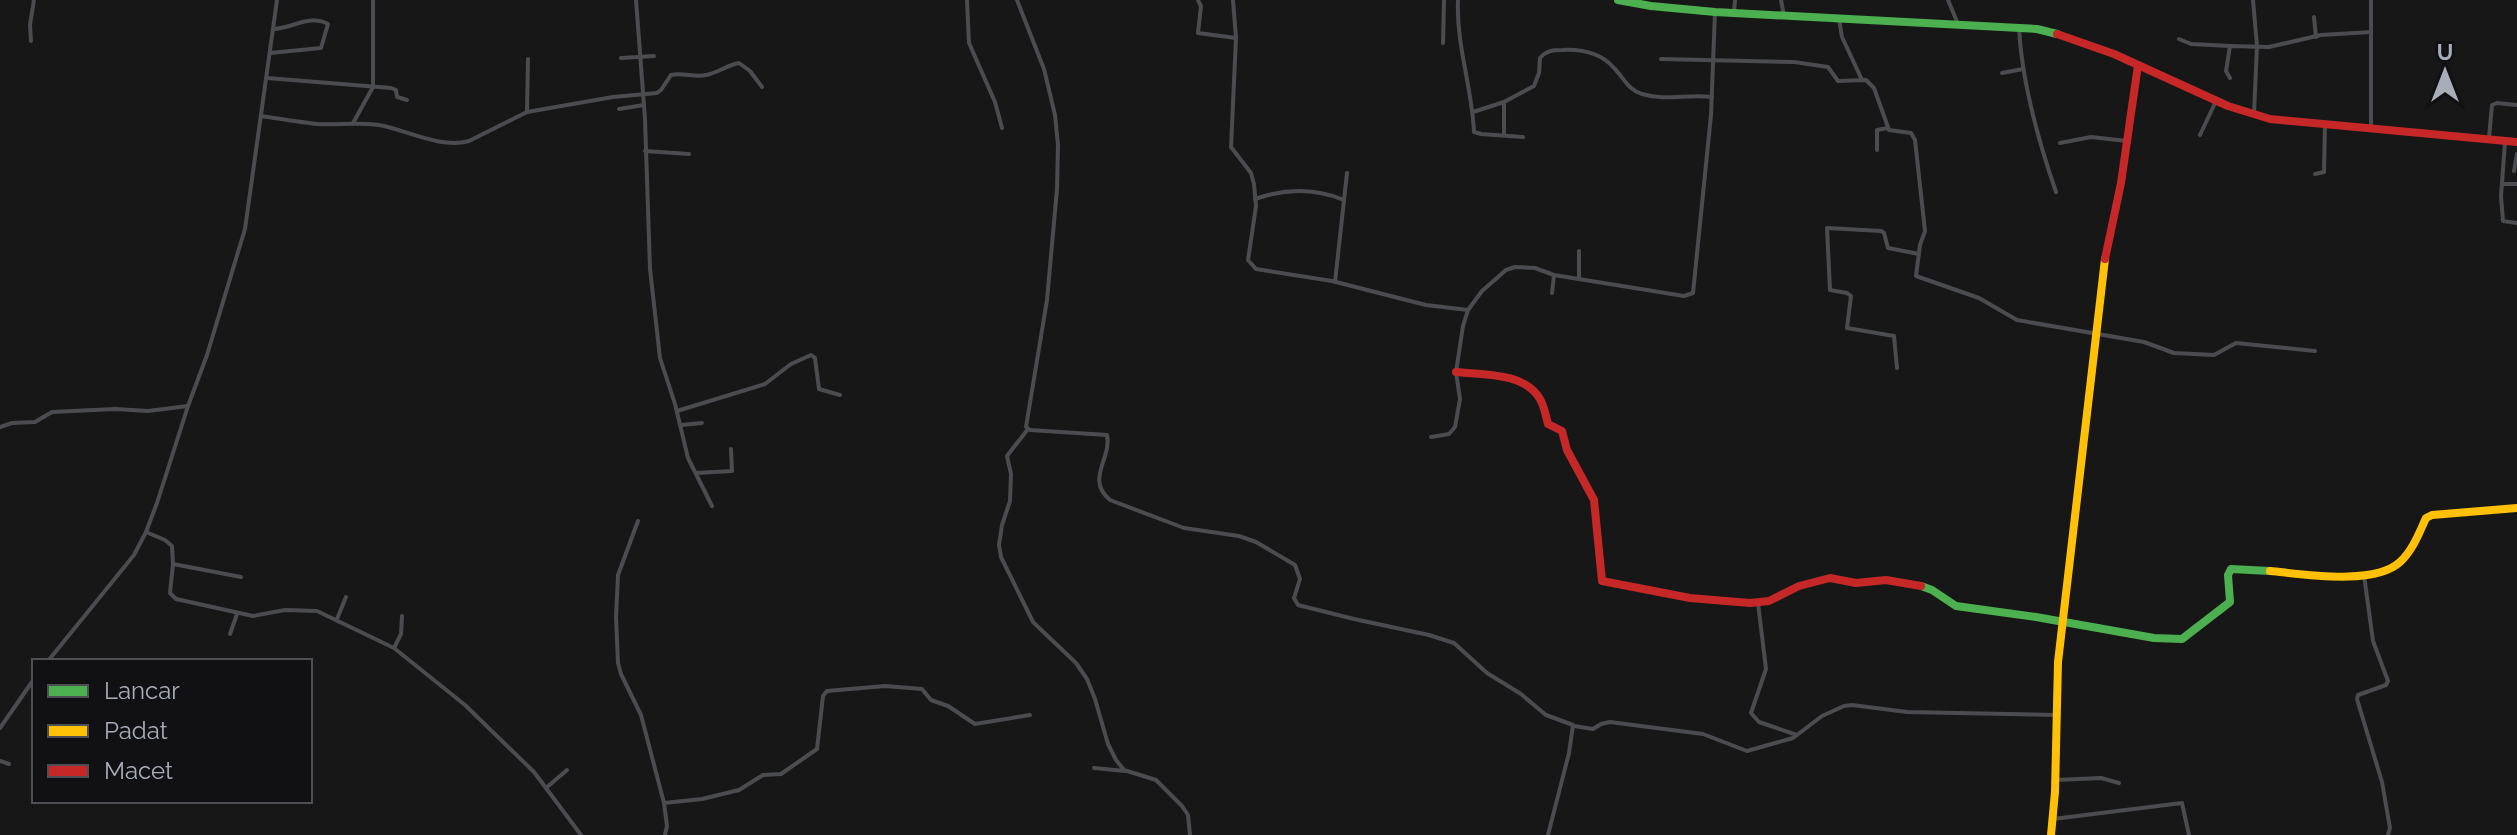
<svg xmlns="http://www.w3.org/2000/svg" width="2517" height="835" font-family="Raleway,sans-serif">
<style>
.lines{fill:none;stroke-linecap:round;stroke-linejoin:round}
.street{stroke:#4b4c50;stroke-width:4}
.fast{stroke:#4caf50;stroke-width:8}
.slow{stroke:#ffc107;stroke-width:8}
.jam{stroke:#c62828;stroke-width:8}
</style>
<rect width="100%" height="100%" fill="#171717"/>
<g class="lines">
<g class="street">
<polyline points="636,0 645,119 650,269 660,358 675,404 688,458 712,506"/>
<polyline points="967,0 969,43 995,102 1002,128"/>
<path d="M 1017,0 L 1044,69 L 1055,115 L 1058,145 L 1057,189 L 1047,300 L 1026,427 L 1030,430 L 1107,435 C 1112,459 1085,479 1110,500 L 1184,528 L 1239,536 L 1256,542 L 1295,565 L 1300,579 L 1294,598 L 1298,605 L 1354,619 L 1429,635 L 1454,643 L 1487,673 L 1521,694 L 1546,715 L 1573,725 L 1569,753 L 1548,835"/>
<polyline points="1198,0 1201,6 1198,33 1236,38"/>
<polyline points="1233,0 1236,38 1231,147 1251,173 1254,184 1256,206 1248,260 1256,269 1332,281 1426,305 1468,310"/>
<path d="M 1458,0 C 1456,45 1472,87 1474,132 L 1481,134 L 1523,137"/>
<polyline points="1781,0 1784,16"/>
<polyline points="1948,0 1958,24"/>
<polyline points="2253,0 2257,46 2254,113"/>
<polyline points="1734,13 1735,0"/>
<polyline points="2314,17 2316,37"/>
<polyline points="1839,19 1842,37 1862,80"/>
<path d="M 2019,28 C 2022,84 2038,140 2056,192"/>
<polyline points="2179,39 2191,44 2230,46"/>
<polyline points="31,41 30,25 34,0"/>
<polyline points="1443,43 1444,0"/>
<path d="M 270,53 L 321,48 L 328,24 C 311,14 292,28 274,29"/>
<polyline points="621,58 654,56"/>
<polyline points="1661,59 1794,62 1828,67 1838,81 1866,80 1874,88 1889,130 1911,133 1915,140 1925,231 1920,245 1916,276 1979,298 2017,320 2144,342 2174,353 2214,355 2236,343 2315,351"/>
<polyline points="2002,73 2023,69"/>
<polyline points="267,78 391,88 396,90 397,97 407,100"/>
<polyline points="2230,78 2226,71 2230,46 2269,47 2321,35 2371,32"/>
<polyline points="619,109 644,105"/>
<polyline points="527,112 528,59"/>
<polyline points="1473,112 1504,102"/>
<path d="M 261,116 C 280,119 298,122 317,124 C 338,125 358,122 379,125 C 407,130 440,149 469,141 L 527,112 L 613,97 L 657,93 L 661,90 L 671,75 C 683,72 695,78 706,75 C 718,73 727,65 739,63 L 750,71 L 762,87"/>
<polyline points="353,123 373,87 373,0"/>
<polyline points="2371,128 2371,0"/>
<path d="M 1504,135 L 1504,102 L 1534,86 L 1539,73 L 1540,58 C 1546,51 1552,50 1562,50 C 1582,49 1601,53 1614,68 C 1624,78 1628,90 1642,94 C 1665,101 1688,94 1712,97"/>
<polyline points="2200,135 2216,101"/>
<polyline points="2489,138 2492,105 2497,103 2517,105"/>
<polyline points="2505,142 2501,196 2503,221 2517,223"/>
<polyline points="2060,143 2091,137 2127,141"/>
<polyline points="1877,150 1877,130 1888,128"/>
<polyline points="645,151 689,154"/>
<polyline points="2514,171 2517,154"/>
<polyline points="2315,174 2324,172 2325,124"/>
<polyline points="2502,184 2517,184"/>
<path d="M 1255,199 C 1286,188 1314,188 1344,200"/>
<polyline points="1579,279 1579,251"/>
<polyline points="1335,282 1347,173"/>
<polyline points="1552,293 1554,275"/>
<polyline points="1897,368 1894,336 1847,328 1851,296 1847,293 1830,290 1827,228 1881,231 1884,233 1888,248 1919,254"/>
<polyline points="677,411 765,384 791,364 811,355 815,358 819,389 840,395"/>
<polyline points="681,425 702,423"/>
<polyline points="0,427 12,423 35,422 52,412 115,409 148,411 188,406"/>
<polyline points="1028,429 1007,456 1011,474 1010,501 1002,525 999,545 1001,557 1033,622 1076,663 1087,679 1095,699 1108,744 1116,760 1124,770 1156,780 1182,806 1188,815 1190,835"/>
<polyline points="1431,437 1449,434 1455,427 1460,399 1456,372 1463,326 1468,310 1482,291 1506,270 1515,267 1535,268 1554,275 1684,296 1693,293 1711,115 1715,12"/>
<polyline points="696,473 732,471 731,449"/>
<polyline points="638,521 618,575 616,617 618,663 621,674 641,715 664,803"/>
<polyline points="146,532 165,540 172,546 173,564 170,593 176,599 253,616 285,610 317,611 394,648 465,705 534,772 581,835"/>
<polyline points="173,564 241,577"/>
<polyline points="2364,575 2373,641 2388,681 2386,685 2358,695 2357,699 2382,782 2390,828 2388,835"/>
<polyline points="1758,603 1766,669 1751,713 1759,722 1797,735"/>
<polyline points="337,619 346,597"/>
<polyline points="230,634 237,614"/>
<polyline points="394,648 401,634 402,616"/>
<polyline points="48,661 134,555 146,532 157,503 188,406 207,355 245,229 277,0"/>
<polyline points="1574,726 1593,729 1601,724 1610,722 1703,734 1747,751 1793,738 1822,716 1844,706 1852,705 1907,712 2057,715"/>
<polyline points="0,728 34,679"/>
<polyline points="0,761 9,764"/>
<polyline points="1094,768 1125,771"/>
<polyline points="2056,780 2101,778 2119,783"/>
<polyline points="546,788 567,770"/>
<polyline points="2053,819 2182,803 2189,835"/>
<polyline points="665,835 667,826 664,803 702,799 739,790 763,775 781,774 817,749 823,696 827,691 885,686 922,689 931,700 948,706 975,724 1030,715"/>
</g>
<g class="fast">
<polyline points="1618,0 1651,6 1715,12 2037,29 2057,34"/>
<polyline points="1921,586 1932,590 1956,606 2036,617 2154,638 2182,639 2230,602 2228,575 2231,569 2270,571"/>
</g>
<g class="slow">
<path d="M 2270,571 C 2303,574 2374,586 2400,562 C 2413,550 2419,533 2426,518 L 2432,515 L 2517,508"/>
<polyline points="2051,835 2055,792 2058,662 2105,259"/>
</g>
<g class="jam">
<polyline points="2057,34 2114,54 2228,106 2270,119 2517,142"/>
<polyline points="2105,259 2121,183 2138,65"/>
<path d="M 1456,372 C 1483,375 1524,372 1540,399 C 1544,406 1546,416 1548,424 L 1562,431 L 1567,450 L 1594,500 L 1602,581 L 1690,598 L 1750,603 L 1769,601 L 1799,586 L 1830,578 L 1856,583 L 1886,580 L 1921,586"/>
</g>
</g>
<rect x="32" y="659" width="280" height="144" fill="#111113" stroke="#4d4f55" stroke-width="2"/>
<rect x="48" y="685" width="40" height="12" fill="#4caf50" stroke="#4d4f55" stroke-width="2"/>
<text x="104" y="699" font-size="24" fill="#a8adb8">Lancar</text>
<rect x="48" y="725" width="40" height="12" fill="#ffc107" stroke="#4d4f55" stroke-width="2"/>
<text x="104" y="739" font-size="24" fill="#a8adb8">Padat</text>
<rect x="48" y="765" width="40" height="12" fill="#c62828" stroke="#4d4f55" stroke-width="2"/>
<text x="104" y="779" font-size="24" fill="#a8adb8">Macet</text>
<g transform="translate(2445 72)" stroke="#111113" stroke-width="6" paint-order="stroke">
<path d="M0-6L14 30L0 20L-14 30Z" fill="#a8adb8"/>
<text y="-12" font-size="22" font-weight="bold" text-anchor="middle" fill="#a8adb8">U</text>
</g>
</svg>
